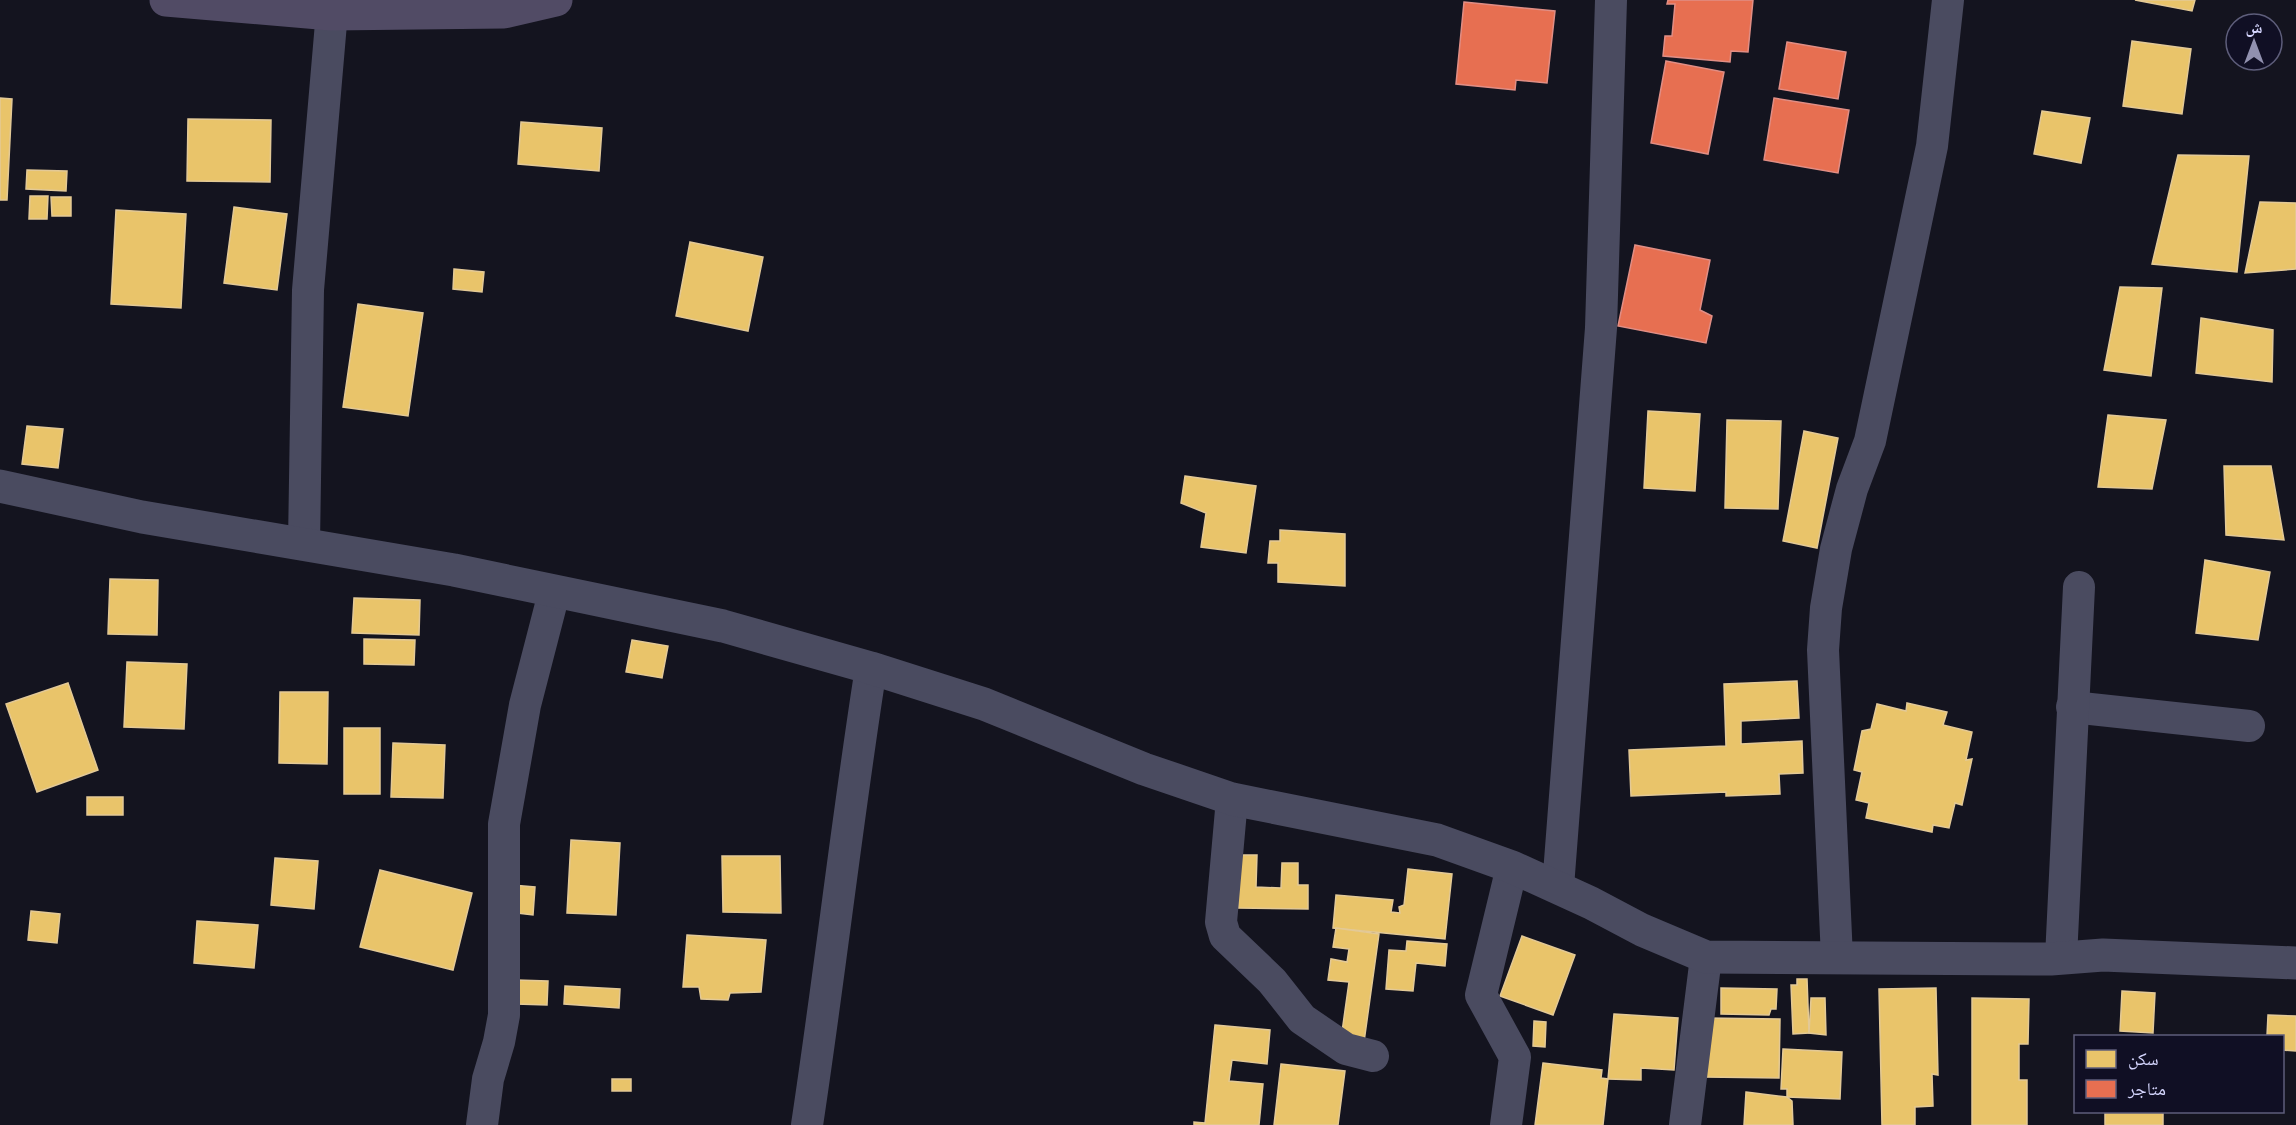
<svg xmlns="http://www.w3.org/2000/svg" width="2296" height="1125" font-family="Inter,'Noto Naskh Arabic',sans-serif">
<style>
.homes{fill:#e9c46a;stroke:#e3c996;stroke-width:1.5}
.shops{fill:#e76f51;stroke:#e18e85;stroke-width:1.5}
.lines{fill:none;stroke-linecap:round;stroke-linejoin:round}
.minor{stroke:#4a4b60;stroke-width:32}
.tertiary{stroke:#4a4b60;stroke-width:33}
.primary{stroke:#514b65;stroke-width:33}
</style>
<rect width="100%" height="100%" fill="#14141f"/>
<g class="homes">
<polygon points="2135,0 2195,0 2192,11"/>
<polygon points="2132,41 2191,49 2182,114 2123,106"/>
<polygon points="0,98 12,99 7,200 0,200"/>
<polygon points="2042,111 2090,118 2081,163 2034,154"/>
<polygon points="188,119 271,120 270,182 187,181"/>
<polygon points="521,122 602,128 599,171 518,164"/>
<polygon points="2178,155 2249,156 2237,272 2152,264"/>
<polygon points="27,170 67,171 66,191 26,189"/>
<polygon points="30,196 48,196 47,219 29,219"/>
<polygon points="51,197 71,197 71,216 52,216"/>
<polygon points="2260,202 2296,203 2296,269 2245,273"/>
<polygon points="234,207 287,214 277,290 224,283"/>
<polygon points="116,210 186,214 181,308 111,304"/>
<polygon points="690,242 763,257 748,331 676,316"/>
<polygon points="454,269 484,272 482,292 453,289"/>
<polygon points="2120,287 2162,288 2151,376 2104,370"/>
<polygon points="358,304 423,313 408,416 343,407"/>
<polygon points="2201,318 2273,330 2272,382 2196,373"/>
<polygon points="1648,411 1700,414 1695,491 1644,488"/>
<polygon points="2108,415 2166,420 2152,489 2098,487"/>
<polygon points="1727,420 1781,421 1778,509 1725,508"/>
<polygon points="27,426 63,429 58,468 22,464"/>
<polygon points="1804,431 1838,438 1817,548 1783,541"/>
<polygon points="2224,466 2271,466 2284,540 2226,535"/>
<polygon points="1185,476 1256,486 1246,553 1201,547 1206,513 1181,503"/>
<polygon points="1280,530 1345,534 1345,586 1278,582 1278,563 1268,563 1270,541 1280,541"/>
<polygon points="2205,560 2270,572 2258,640 2196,633"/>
<polygon points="110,579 158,580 157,635 108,634"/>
<polygon points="354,598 420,600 419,635 352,633"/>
<polygon points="364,639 415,640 414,665 364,664"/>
<polygon points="632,640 668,646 662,678 626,672"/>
<polygon points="127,662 187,664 184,729 124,727"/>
<polygon points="1797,681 1799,718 1741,721 1741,744 1802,741 1803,773 1779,774 1780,794 1726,796 1726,792 1631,796 1629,750 1726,746 1724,684"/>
<polygon points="68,683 98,770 37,792 6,704"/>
<polygon points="280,692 328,692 327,764 279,763"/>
<polygon points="1907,703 1947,712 1943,725 1972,732 1966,760 1972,759 1962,805 1955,803 1949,828 1933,825 1932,832 1866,818 1869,803 1856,800 1862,772 1854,770 1862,731 1871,729 1877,704 1906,711"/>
<rect x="344" y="728" width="36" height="66"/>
<polygon points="393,743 445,745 443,798 391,797"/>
<rect x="87" y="797" width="36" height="18"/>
<polygon points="571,840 620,843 616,915 567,913"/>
<polygon points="1239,855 1257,855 1256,887 1281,888 1282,863 1298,863 1298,885 1308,885 1308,909 1238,908"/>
<polygon points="722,856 780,856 781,913 723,912"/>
<polygon points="275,858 318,861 314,909 271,905"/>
<polygon points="1408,869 1452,874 1445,939 1333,928 1336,895 1393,900 1391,912 1400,913 1399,907 1404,905"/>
<polygon points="380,870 472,893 453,970 360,947"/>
<polygon points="512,885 535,887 533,915 509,912"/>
<polygon points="31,911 60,914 57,943 28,940"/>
<polygon points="197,921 258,925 254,968 194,963"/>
<polygon points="1336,928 1379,934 1364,1042 1341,1039 1349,982 1328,980 1331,959 1347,962 1349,949 1333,947"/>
<polygon points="687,935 766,940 761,992 730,993 728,1000 701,999 699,987 683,987"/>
<polygon points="1522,936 1575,955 1553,1015 1500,996"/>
<polygon points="1407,941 1447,944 1445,966 1416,963 1413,991 1386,989 1389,950 1406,951"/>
<polygon points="1797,979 1807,979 1809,1033 1793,1034 1791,985 1797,985"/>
<polygon points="516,980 548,981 547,1005 516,1004"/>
<polygon points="565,986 620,989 619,1008 564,1004"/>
<polygon points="1721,988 1777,989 1776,1009 1771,1009 1769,1015 1721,1014"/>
<polygon points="1936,988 1938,1075 1932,1074 1933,1106 1915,1107 1915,1125 1882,1125 1879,989"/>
<polygon points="2122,991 2155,993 2153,1033 2120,1031"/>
<polygon points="1811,998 1825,998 1826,1035 1809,1033"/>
<polygon points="1972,998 2029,999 2028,1044 2019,1044 2019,1080 2027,1080 2027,1125 1972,1125"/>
<polygon points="1614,1014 1678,1018 1674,1070 1641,1068 1641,1080 1608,1079"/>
<polygon points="2268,1015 2296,1016 2296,1051 2282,1050 2282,1036 2267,1036"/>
<polygon points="1706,1018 1780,1019 1779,1078 1705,1077"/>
<polygon points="1534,1021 1546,1022 1545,1047 1533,1046"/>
<polygon points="1215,1025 1270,1030 1267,1064 1232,1060 1229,1081 1263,1084 1259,1125 1194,1125 1194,1122 1205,1123"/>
<polygon points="1783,1049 1842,1052 1840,1099 1787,1097 1787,1089 1781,1089"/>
<polygon points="1543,1063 1602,1070 1601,1078 1608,1079 1603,1125 1535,1125"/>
<polygon points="1281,1064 1345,1071 1338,1125 1274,1125"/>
<rect x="612" y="1079" width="19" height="12"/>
<polygon points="1746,1092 1787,1097 1792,1101 1793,1125 1744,1125"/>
<rect x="2105" y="1112" width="58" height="13"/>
</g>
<g class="shops">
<polygon points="1668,0 1753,0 1748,52 1731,51 1730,62 1663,56 1665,36 1672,36 1675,4 1667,4"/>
<polygon points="1464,2 1555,11 1547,83 1516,80 1515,90 1456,84"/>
<polygon points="1787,42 1846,52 1838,99 1779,89"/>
<polygon points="1666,61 1724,72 1708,154 1651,143"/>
<polygon points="1774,98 1849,110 1838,173 1764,160"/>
<polygon points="1635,245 1710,260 1700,310 1712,316 1706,343 1618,326"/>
</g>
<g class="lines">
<g class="minor">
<polyline points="304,543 308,290 333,0"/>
<polyline points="2072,707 2249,726"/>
<polyline points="1232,799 1221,922 1225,936 1272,981 1302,1019 1346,1049 1373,1056"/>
<polyline points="1558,887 1601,328 1611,0"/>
<polyline points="1837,958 1823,650 1826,608 1836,549 1852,489 1870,441 1932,146 1948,0"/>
<polyline points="2061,958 2079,587"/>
<polyline points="482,1125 488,1079 499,1042 504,1015 504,824 525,705 554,593"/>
<path d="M 807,1125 C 830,973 847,820 871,668"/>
<polyline points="1506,1125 1515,1057 1481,995 1512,867"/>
<polyline points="1685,1125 1706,957"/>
</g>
<polyline class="tertiary" points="0,486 142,517 454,570 723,626 871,668 984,704 1144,769 1232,799 1437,840 1512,867 1591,903 1642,930 1706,957 2051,959 2103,955 2296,963"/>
<polyline class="primary" points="166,0 331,14 504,12 556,0"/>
</g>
<rect x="2074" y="1035" width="210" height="78" fill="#100f24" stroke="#5e5e7b" stroke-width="1.5"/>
<rect x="2086" y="1050" width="30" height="18" fill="#e9c46a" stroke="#5e5e7b" stroke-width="1.5"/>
<text x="2128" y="1065" font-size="18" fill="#d4d5fd">سكن</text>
<rect x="2086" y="1080" width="30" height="18" fill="#e76f51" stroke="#5e5e7b" stroke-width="1.5"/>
<text x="2128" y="1095" font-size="18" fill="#d4d5fd">متاجر</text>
<g transform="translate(2254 42)"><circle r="28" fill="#100f24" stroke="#5e5e7b" stroke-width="1.5"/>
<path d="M0-4.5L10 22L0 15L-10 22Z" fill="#9191af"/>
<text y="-9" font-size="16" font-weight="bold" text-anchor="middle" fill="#d4d5fd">ش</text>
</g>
</svg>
